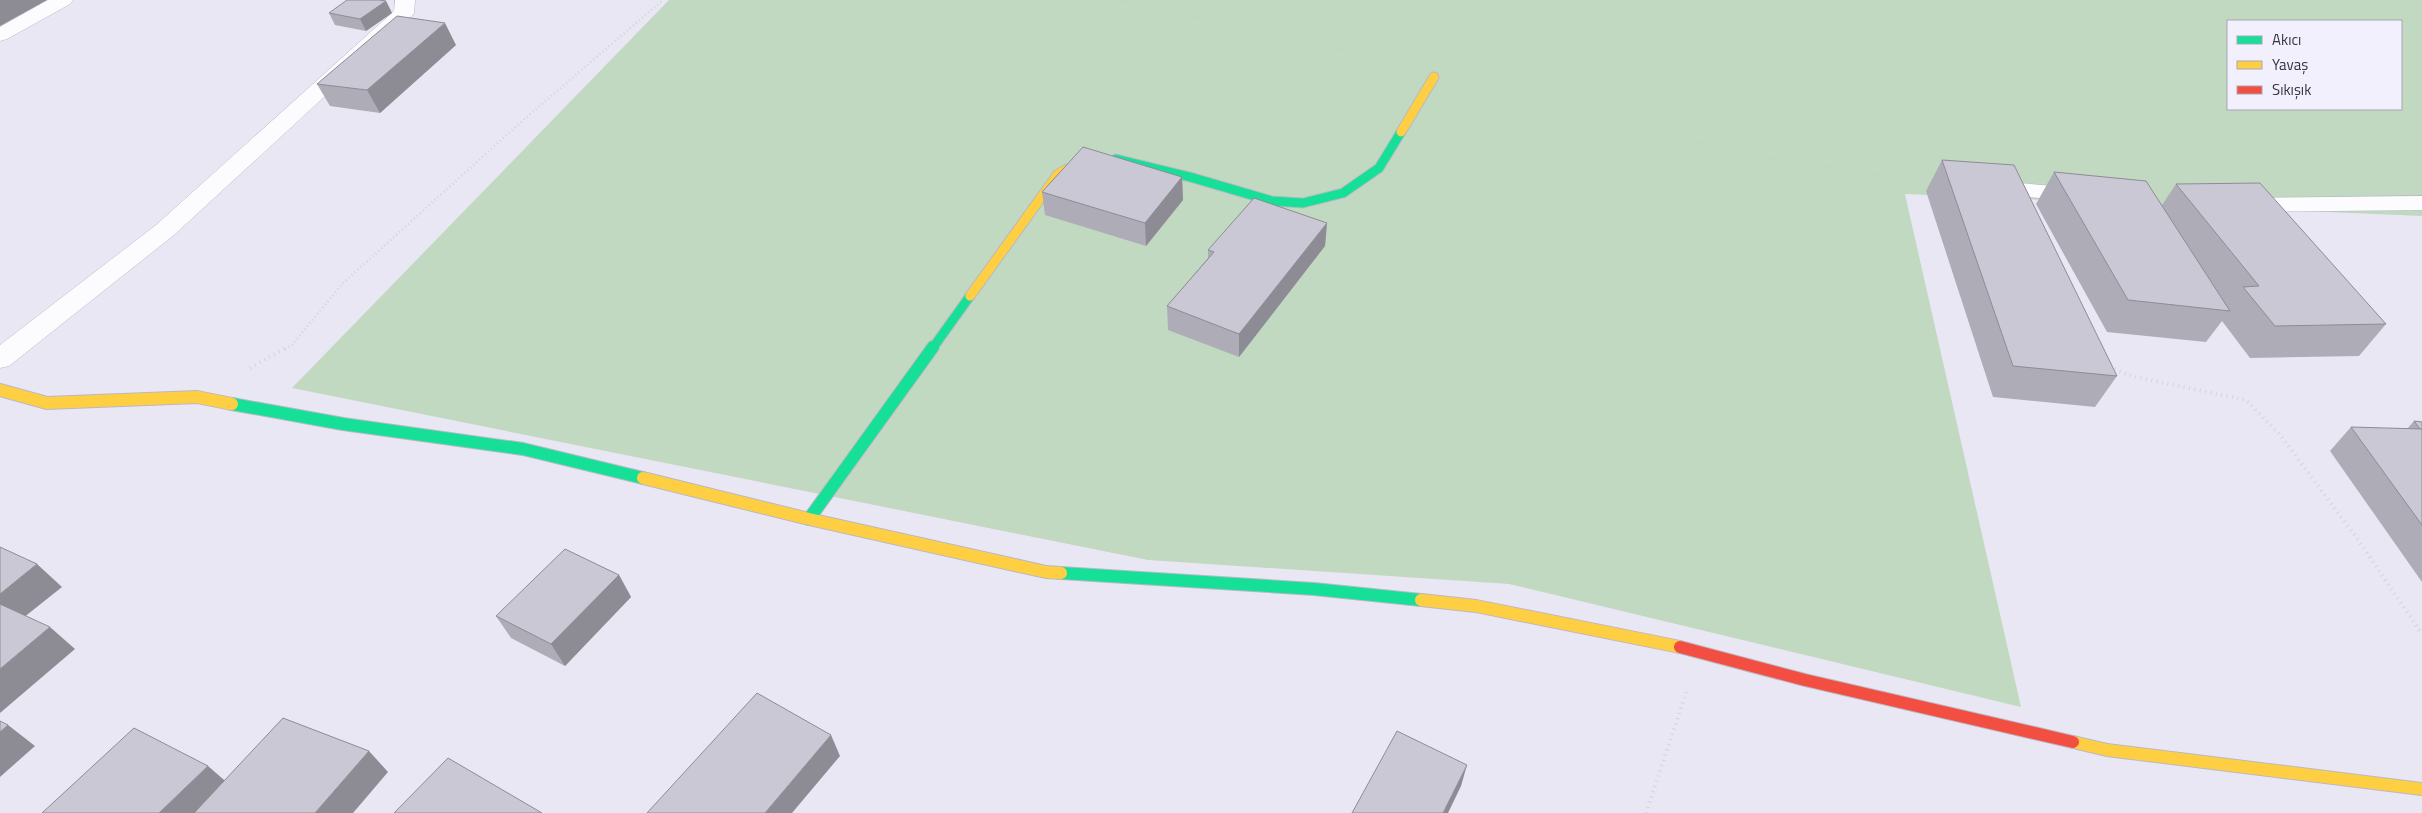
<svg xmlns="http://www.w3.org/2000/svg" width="2422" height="813" font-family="'Titillium Web',sans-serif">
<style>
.green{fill:#c1d9c0;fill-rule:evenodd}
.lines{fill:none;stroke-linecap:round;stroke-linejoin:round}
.street-casing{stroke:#bbb8c5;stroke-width:1}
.fast-far1-casing{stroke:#bbb8c5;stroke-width:11}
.fast-casing{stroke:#bbb8c5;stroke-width:14}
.slow-far1-casing{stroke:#bbb8c5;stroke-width:11}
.slow-casing{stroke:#bbb8c5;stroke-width:14}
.jam-casing{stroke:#bbb8c5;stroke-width:14}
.path-far1{stroke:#d4d3d7;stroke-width:2.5;stroke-dasharray:1 3;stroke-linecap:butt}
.path{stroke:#d4d3d7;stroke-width:4;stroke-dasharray:1 4.5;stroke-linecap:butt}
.street{fill:#fcfbfe;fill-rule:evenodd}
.fast-far1{stroke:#16e098;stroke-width:9}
.fast{stroke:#16e098;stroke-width:12}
.slow-far1{stroke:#ffcf43;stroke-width:9}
.slow{stroke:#ffcf43;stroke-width:12}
.jam{stroke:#f24e42;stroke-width:12}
.wall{fill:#aeacb7}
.shaded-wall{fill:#8d8c95}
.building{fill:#cac8d5;stroke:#8d8c95}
</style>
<rect width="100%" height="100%" fill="#eae7f5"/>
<path class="green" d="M 669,0 L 2422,0 L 2422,216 L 1905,194 L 2021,707 L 1509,584 L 1148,560 L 292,388 ZM 2228,21 L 2401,21 L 2401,109 L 2228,109 Z"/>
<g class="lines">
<g class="street-casing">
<g id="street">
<polygon points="48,0 73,0 70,4 7,39 0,41 0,27"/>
<polygon points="395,0 415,0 414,13 411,17 174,235 9,366 0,368 0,345 156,225 394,11"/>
<polygon points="2006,182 2079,188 2087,190 2091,195 2087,200 2079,202 1998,194 1994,189 1998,184"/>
<polygon points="2422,196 2422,210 2242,212 2234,210 2230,205 2234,200 2242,198"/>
</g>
</g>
<g class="fast-far1-casing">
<g id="fast-far1">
<polyline points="1116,159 1190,177 1272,201 1303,203 1343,193 1379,168 1401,132"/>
<polyline points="932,349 970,296"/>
</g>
</g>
<g class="fast-casing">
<g id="fast">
<polyline points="232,404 343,424 523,449 643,478"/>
<polyline points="809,519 933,347"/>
<polyline points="1061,573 1314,589 1421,600"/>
</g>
</g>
<g class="slow-far1-casing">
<g id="slow-far1">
<polyline points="1401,132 1434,77"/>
<polyline points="970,296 1058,174 1067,169"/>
</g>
</g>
<g class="slow-casing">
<g id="slow">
<polyline points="0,390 47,403 197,397 232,404"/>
<polyline points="643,478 809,519 1046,572 1061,573"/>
<polyline points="1421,600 1476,606 1680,647"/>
<polyline points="2073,742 2107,750 2422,789"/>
</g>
</g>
<g class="jam-casing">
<polyline id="jam" points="1680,647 1805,680 2073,742"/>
</g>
<g class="path-far1">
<polyline points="1095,0 1397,68"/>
<polyline points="1468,85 1770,153 1935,178"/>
<polyline points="285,349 292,345 342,284 521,122 663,0"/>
</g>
<g class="path">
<polyline points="2110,366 2127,375 2246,400 2281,436 2356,537 2422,634"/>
<polyline points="250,368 287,347"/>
<polyline points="1646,813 1687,690"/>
</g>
<use href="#street" class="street"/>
<use href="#fast-far1" class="fast-far1"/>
<use href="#fast" class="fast"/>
<use href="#slow-far1" class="slow-far1"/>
<use href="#slow" class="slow"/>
<use href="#jam" class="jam"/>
</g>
<g class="wall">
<polygon points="386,1 392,13 366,31 335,25 329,13"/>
<polygon points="456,45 380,113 330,106 317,84"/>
<polygon points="1942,160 2117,376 2095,407 1993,397 1926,191"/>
<polygon points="2054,172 2162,205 2176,184 2386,324 2359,356 2250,358 2222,321 2206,342 2107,332 2036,204"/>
<polygon points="1182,177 1183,200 1146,246 1045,215 1042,192"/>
<polygon points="1327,223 1325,246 1239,357 1168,330 1167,306 1208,258 1208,250"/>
<polygon points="2414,421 2422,422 2422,582 2330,451 2351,427 2407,429"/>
<polygon points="619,575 631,597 565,666 511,638 496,616"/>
</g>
<g class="shaded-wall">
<polygon points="0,0 47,0 0,26"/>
<polygon points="386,1 392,13 366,31 360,19"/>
<polygon points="445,23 456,45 380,113 367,90"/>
<polygon points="1182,177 1183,200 1146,246 1145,223"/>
<polygon points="1327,223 1325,246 1239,357 1239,334"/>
<polygon points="37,564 62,587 18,622 0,607 0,594"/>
<polygon points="619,575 631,597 565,666 551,644"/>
<polygon points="50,627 75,649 0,713 0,669"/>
<polygon points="8,725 35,746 0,777 0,732"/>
<polygon points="831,735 840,756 792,813 765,813"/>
<polygon points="369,751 388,772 353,813 315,813"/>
<polygon points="1467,765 1461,786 1448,813 1443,813"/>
<polygon points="208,766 231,786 204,813 159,813"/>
</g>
<g class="building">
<polygon points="347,0 379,0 386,1 360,19 329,13"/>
<polygon points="397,16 445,23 367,90 317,84"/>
<polygon points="1083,147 1182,177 1145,223 1042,192"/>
<polygon points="1942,160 2014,165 2117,376 2013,366"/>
<polygon points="2054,172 2146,181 2230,311 2128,300"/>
<polygon points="2260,183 2386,324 2275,326 2243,287 2259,286 2176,184"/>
<polygon points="1254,198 1327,223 1239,334 1167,306 1214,252 1208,250"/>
<polygon points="2414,421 2422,422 2422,429 2420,429"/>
<polygon points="2351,427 2422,429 2422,525"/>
<polygon points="0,547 37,564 0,594"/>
<polygon points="565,549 619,575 551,644 496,616"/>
<polygon points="0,604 50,627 0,669"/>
<polygon points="757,693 831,735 765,813 647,813"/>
<polygon points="283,718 369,751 315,813 194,813"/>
<polygon points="0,721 8,725 0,732"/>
<polygon points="134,728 208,766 159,813 42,813"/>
<polygon points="1397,731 1467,765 1443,813 1352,813"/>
<polygon points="448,758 542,813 394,813"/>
</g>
<rect x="2227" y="20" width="175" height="90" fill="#f3f0fe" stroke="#a8a5b2"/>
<rect x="2237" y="36" width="25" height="8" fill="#16e098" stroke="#a8a5b2"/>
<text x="2272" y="45" font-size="15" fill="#373441">Akıcı</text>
<rect x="2237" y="61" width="25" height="8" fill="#ffcf43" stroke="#a8a5b2"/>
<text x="2272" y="70" font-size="15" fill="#373441">Yavaş</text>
<rect x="2237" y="86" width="25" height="8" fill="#f24e42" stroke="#a8a5b2"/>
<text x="2272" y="95" font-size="15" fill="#373441">Sıkışık</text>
</svg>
